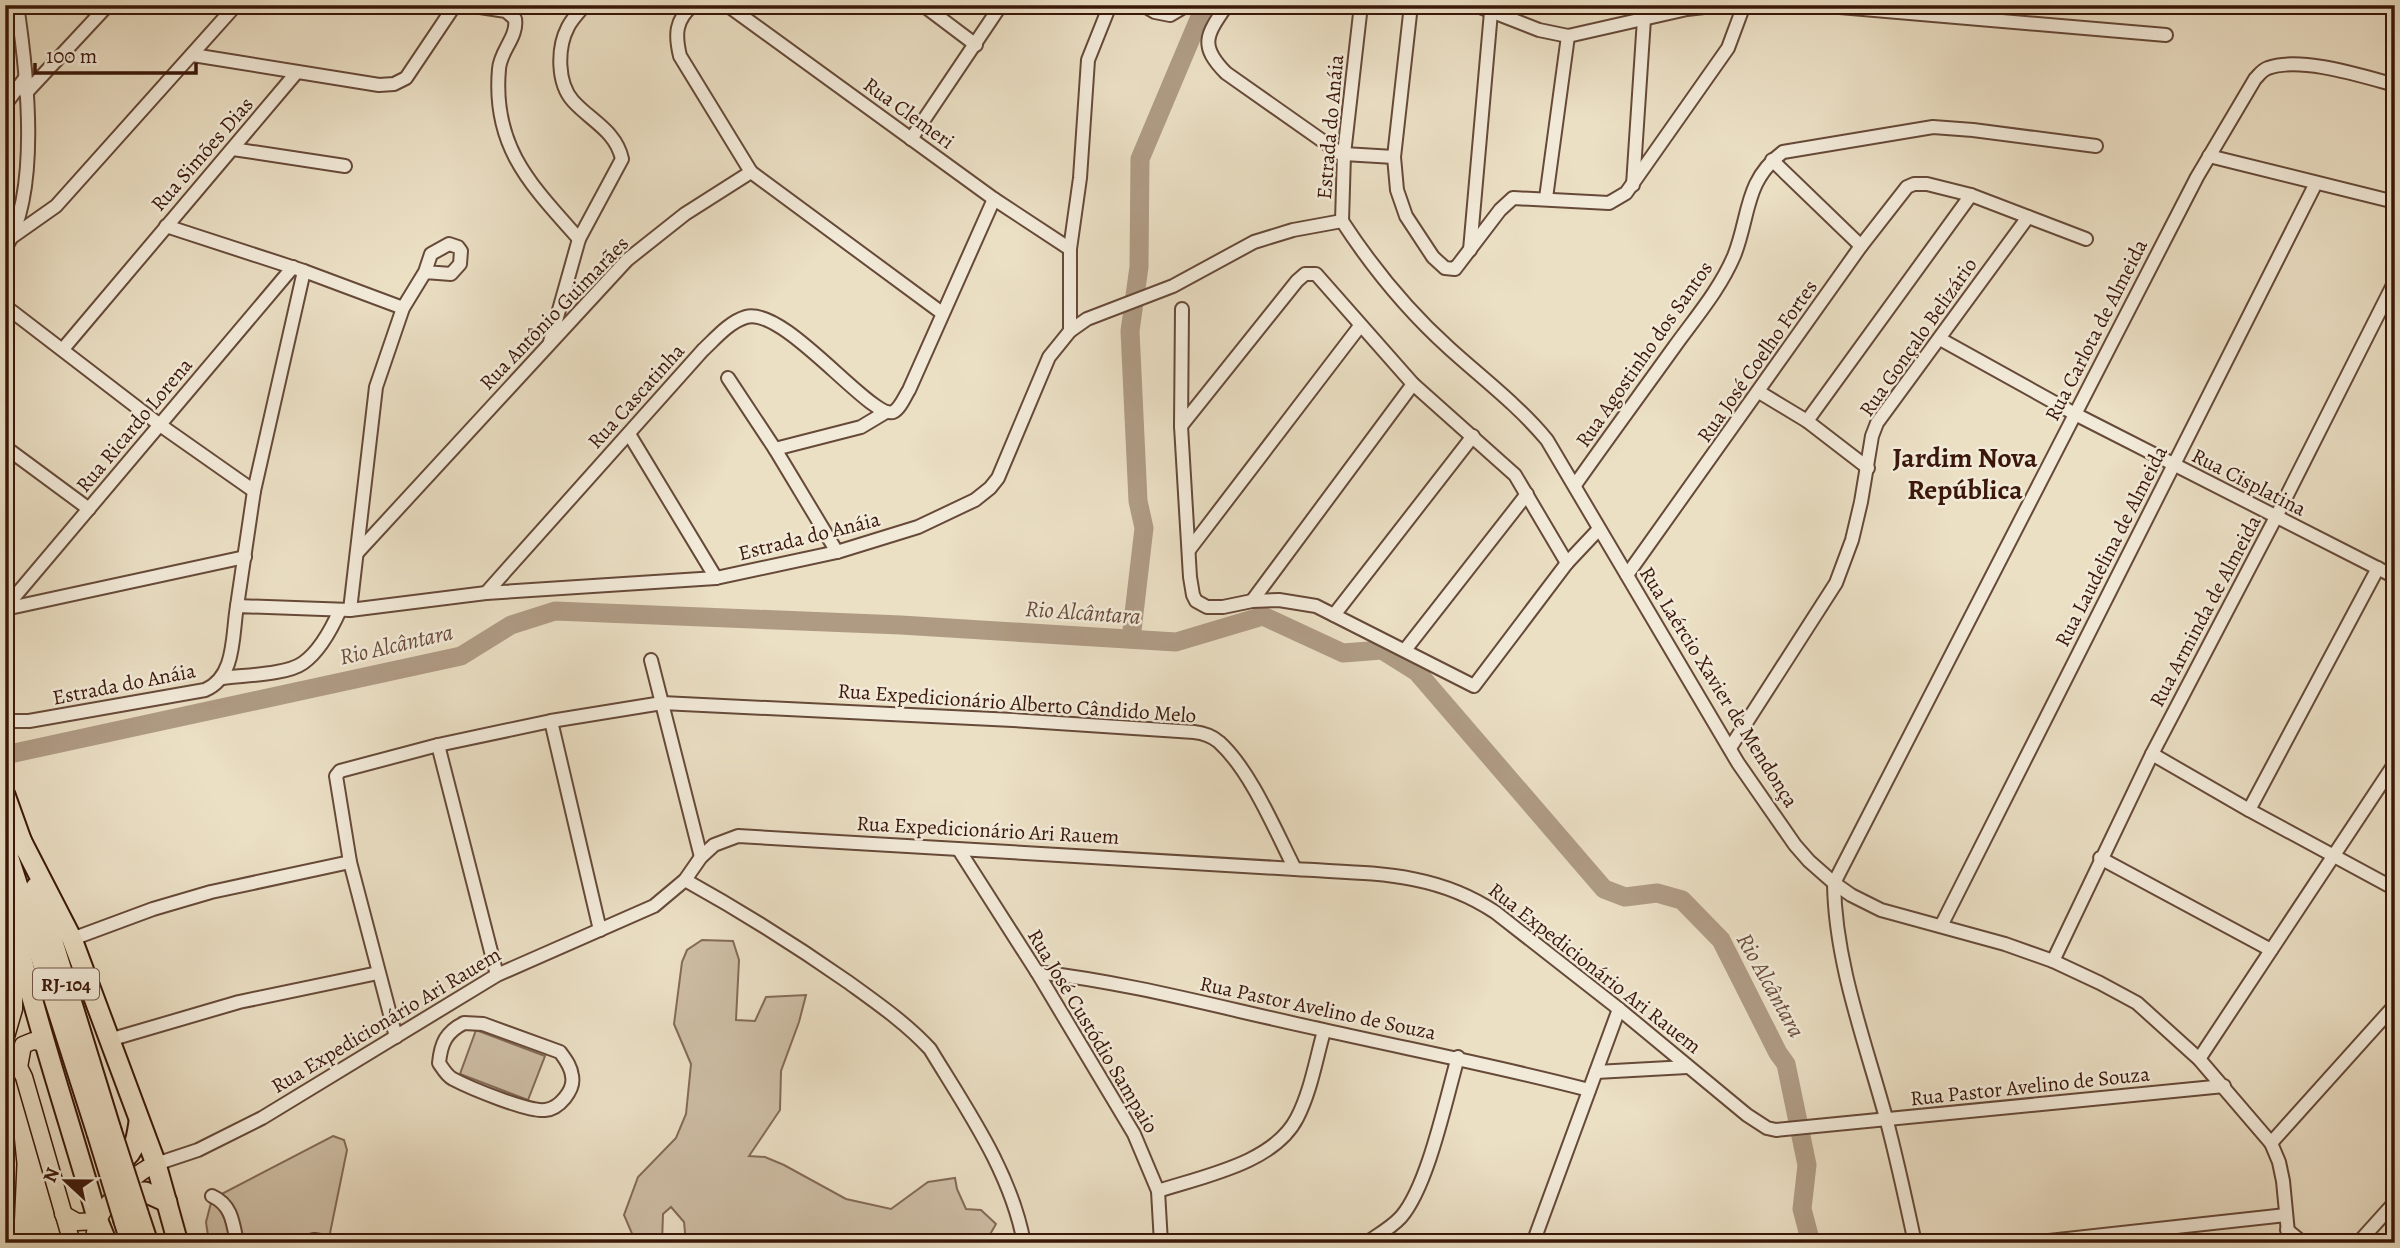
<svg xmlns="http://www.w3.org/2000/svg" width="2400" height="1248" font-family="Alegreya,serif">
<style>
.green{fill:#cdbda4;stroke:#846a56;stroke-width:2}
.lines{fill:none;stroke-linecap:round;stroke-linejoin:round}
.river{stroke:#af9b84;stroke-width:19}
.minor-casing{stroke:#664938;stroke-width:16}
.major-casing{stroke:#3a1709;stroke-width:19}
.highway-casing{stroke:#3a1709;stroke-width:23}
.minor{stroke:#f2ead9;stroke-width:12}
.major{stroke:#ebdfc4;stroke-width:16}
.highway{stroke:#ebdfc4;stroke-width:19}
.highway-bridge-casing{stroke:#3a1709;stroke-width:23;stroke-linecap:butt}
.highway-bridge{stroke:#ebdfc4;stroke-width:19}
.labels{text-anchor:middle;stroke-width:5;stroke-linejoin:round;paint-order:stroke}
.shield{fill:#f2ead9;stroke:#715647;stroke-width:2}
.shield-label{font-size:19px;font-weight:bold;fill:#3a1709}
.street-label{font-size:21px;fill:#3a1709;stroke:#f2ead9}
.water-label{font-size:23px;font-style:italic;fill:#694c3a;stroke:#f2ead9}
.district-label{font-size:28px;font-weight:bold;fill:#3a1709;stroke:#f2ead9}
</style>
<rect width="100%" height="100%" fill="#ebdfc4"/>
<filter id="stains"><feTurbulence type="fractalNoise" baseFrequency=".00286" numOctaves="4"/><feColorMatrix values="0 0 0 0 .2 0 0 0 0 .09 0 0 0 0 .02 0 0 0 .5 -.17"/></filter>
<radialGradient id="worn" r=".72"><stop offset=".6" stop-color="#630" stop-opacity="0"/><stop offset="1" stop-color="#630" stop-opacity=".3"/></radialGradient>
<g class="green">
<polygon points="702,940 733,941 739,960 736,1020 755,1021 766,997 806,995 799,1022 781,1071 780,1110 749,1156 765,1157 784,1165 846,1199 891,1209 928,1182 955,1178 957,1189 966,1209 981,1210 996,1224 988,1238 967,1238 952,1243 686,1243 684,1222 671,1207 663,1214 662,1243 636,1243 624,1215 638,1177 676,1138 686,1114 691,1064 674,1024 682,962 687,950"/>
<polygon points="476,1030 545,1056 528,1100 460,1074"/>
<polygon points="333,1136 344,1140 347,1150 328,1243 209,1243 206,1222 212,1199"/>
</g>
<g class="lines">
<g class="river">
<polyline points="1131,639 1144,528 1138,501 1130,331 1139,267 1140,159 1205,5"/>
<polyline points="5,755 461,656 511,625 555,611 901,625 1176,642 1263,616 1343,653 1382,650 1417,672 1604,889 1625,897 1657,893 1682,900 1721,940 1778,1053 1786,1064 1807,1165 1802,1209 1811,1243"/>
</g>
<g class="minor-casing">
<g id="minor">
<path d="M 467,5 L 506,11 L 515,19 C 518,37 500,51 499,69 C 492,147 531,185 579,239"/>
<path d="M 693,5 C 675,20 675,35 680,56 L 751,172"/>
<polyline points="727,5 994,199 1070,249"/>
<polyline points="923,5 976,45"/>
<polyline points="1143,5 1155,12 1170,15 1187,5"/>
<path d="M 1227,5 C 1207,34 1198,45 1226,73 L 1344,156"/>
<polyline points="1411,5 1394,157 1397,190 1406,216 1433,257 1445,268 1455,269 1500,210 1513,198 1609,203 1626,193 1728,48 1744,5"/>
<polyline points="1475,5 1539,30 1568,36 1687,9 1721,5"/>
<polyline points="1828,6 2166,35"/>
<polyline points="193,55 379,85 394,84 406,78 455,5"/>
<polyline points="26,93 108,5"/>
<polyline points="5,105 25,78"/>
<polyline points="911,139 1001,5"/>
<polyline points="233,149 345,166"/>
<polyline points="1344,154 1394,157"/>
<polyline points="2209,156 2395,202"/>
<polyline points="1772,160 1861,246"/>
<polyline points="1633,185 1644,19"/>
<polyline points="1546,198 1568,36"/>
<path d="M 1342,221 C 1372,267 1408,311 1449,348 C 1482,378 1518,405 1547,440 L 1738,763 L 1795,845 L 1809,861 L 1834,883 L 1851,895 L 1881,910 L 2005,944 L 2053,961 L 2100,983 L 2137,1003 L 2199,1059 L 2271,1143 L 2279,1162 L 2283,1181 L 2289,1243"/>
<polyline points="1342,221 1344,154 1361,5"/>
<polyline points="166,226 304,271 403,308"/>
<polyline points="12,237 56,206 236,5"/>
<path d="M 5,249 C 41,191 27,72 17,5"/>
<polyline points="1470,250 1491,12"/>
<polyline points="5,306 160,425 254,491"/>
<polyline points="1182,309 1181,426 1190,577 1193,595 1196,601 1207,607 1223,607 1252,601 1279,600 1316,606 1474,686 1567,563 1599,529"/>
<polyline points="1070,331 1070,249 1080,178 1088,60 1110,5"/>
<polyline points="1940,339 2075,414 2395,577"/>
<path d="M 550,342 L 579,239 L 622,159 C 616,131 591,121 573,101 C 557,83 557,48 568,27 C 572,19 579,12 585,5"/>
<polyline points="63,349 297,72"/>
<polyline points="728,378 775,449 837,552"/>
<polyline points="1759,392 1807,421 1868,468"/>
<polyline points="1807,421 1971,195"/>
<polyline points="1181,426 1297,281 1305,274 1316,274 1413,384 1515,475 1567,563"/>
<polyline points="629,434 716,578"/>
<polyline points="5,447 89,509"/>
<polyline points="775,449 861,427 886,412"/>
<path d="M 1575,485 C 1608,438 1642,392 1675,346 C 1696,317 1720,289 1734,256 C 1750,216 1744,181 1783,152 L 1933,127 L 1973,130 L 2096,146"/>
<polyline points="1189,550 1360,326"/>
<polyline points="357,553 627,260 685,214 751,172 942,313"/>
<polyline points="1627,575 1861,246 1907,187 1914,184 1927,184 1971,195 2086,239"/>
<path d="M 486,593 L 703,350 C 715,339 729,322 746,317 C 785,306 871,420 893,412 C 900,409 905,396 909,390 L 994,199"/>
<polyline points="1252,601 1413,384"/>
<polyline points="237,606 254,491 304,271"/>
<polyline points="5,608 293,267"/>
<polyline points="5,609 245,557"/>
<polyline points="350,610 376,387 403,308 425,272 431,254 449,244 458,247 461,251 460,264 451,274 425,272"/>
<polyline points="1334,615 1473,436"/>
<polyline points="1405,650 1527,494"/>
<polyline points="651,660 701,857"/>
<path d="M 223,678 C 244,675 286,675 303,663 C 320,651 332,628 340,610"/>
<path d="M 5,721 L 29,721 L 205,690 C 236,677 232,635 237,606 L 350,610 L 486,593 L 716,578 L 837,552 L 918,527 L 975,500 L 990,488 L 998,478 L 1049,357 L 1070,331 L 1087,319 L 1173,286 L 1254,242 L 1293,230 L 1342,221"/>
<polyline points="551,721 600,930"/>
<polyline points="438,745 497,975"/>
<polyline points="1730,748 1836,583 1852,540 1861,502 1872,436 1877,423 2028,217"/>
<polyline points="2152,754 2249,810 2395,889"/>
<polyline points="2249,810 2378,568"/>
<polyline points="959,850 1037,972 1134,1134 1158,1191 1161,1243"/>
<polyline points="2100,858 2271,950"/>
<path d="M 685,880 C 741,911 795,945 848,982 C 877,1003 906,1023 930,1049 C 967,1110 1011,1172 1024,1243"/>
<polyline points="1941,926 2316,183"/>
<polyline points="72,939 153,909 211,892 350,862"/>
<polyline points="2053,961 2152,754 2276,517 2395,281"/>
<path d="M 1037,972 C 1134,983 1229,1010 1324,1030 C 1413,1050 1501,1067 1589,1090"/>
<path d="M 464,1023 L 483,1024 L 560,1052 C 565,1059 571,1066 572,1076 C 575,1090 559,1109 545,1110 C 528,1112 470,1088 453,1079 C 447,1076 443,1069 439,1063 C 441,1043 446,1032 464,1023 Z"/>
<path d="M 396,1037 L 350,862 L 336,776 L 340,771 L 438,745 L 551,721 L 662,703 L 1013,720 L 1194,732 C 1203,733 1212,736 1219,742 C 1251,771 1275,830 1295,869"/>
<polyline points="109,1040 239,1002 378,973"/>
<polyline points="2199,1059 2395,763"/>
<polyline points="1596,1072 1687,1067"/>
<polyline points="2271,1143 2395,1005"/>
<path d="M 156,1164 L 198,1150 L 262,1118 L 497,975 L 654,906 L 685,880 L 701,857 L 714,845 L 738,836 L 1295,869 C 1368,874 1432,870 1495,912 L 1619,1009 L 1747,1115 L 1767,1128 L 1776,1130 L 2224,1086"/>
<path d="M 1158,1191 C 1204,1176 1274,1163 1297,1118 C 1311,1091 1316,1059 1324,1031"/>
<path d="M 212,1196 C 232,1205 233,1223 237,1243"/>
<polyline points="2287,1230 2303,1243"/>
<polyline points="301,1243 314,1240 333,1243"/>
<path d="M 1366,1243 C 1378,1235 1391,1228 1401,1217 C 1428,1186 1446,1099 1458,1057"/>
<polyline points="1533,1243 1619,1009"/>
<path d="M 1915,1243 C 1906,1201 1897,1159 1886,1118 C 1865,1041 1835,963 1834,883 L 2197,177 L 2255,79 C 2259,75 2262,70 2268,68 C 2300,56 2362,76 2395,85"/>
<polyline points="2030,1243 2286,1215"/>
<polyline points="2358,1243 2395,1202"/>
</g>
</g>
<g class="major-casing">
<g id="major">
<polyline points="5,1040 14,1009 15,950"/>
<polyline points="5,1053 19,1067 24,1077 72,1243"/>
<polyline points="19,1067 23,1045 33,1041 44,1043"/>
<polyline points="5,1134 8,1164 5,1232"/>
<polyline points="63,1214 77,1222 98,1221"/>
<path d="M 93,1243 C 95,1236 95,1227 98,1221 C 105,1202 137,1171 156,1164"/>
</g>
</g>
<g class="highway-casing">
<g id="highway">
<polyline points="5,795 24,848"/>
<polyline points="20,838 72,939 156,1164 178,1243"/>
<polyline points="5,846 97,1133"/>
<path d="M 5,886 C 28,1000 66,1109 98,1221 L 107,1243"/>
<polyline points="36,887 111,1130"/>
<path d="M 114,1166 C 134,1156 136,1143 139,1122"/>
<polyline points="120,1193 145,1192 167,1202"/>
<polyline points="138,1213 148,1243"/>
<polyline points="124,1221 131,1243"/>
</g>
</g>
<use href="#minor" class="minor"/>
<use href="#major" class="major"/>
<use href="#highway" class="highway"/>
<g class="highway-bridge-casing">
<g id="highway-bridge">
<polyline points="111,1130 138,1213"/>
<polyline points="97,1133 124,1221"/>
</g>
</g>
<use href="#highway-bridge" class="highway-bridge"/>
</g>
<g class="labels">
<rect class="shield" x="33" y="968.5" width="66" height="31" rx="5"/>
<g class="shield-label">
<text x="66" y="991">RJ-104</text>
</g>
<g class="street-label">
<text transform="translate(909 113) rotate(36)" y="7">Rua Clemeri</text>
<text transform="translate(1330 127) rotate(-85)" y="7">Estrada do Anáia</text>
<text transform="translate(202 154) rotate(-49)" y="7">Rua Simões Dias</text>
<text transform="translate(554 313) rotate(-46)" y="7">Rua Antônio Guimarães</text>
<text transform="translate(2096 330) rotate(-63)" y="7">Rua Carlota de Almeida</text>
<text transform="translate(1918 337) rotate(-55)" y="7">Rua Gonçalo Belizário</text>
<text transform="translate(1644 354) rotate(-55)" y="7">Rua Agostinho dos Santos</text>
<text transform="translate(1757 361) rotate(-55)" y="7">Rua José Coelho Fortes</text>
<text transform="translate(636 396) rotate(-48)" y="7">Rua Cascatinha</text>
<text transform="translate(134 425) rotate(-50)" y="7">Rua Ricardo Lorena</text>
<text transform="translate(2249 482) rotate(27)" y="7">Rua Cisplatina</text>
<text transform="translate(809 536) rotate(-14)" y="7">Estrada do Anáia</text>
<text transform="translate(2111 546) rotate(-63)" y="7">Rua Laudelina de Almeida</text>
<text transform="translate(2205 611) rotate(-62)" y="7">Rua Arminda de Almeida</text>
<text transform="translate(124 684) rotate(-11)" y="7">Estrada do Anáia</text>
<text transform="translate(1719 687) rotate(58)" y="7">Rua Laércio Xavier de Mendonça</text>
<text transform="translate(1017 703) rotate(4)" y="7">Rua Expedicionário Alberto Cândido Melo</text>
<text transform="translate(988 830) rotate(3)" y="7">Rua Expedicionário Ari Rauem</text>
<text transform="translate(1595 968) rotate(38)" y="7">Rua Expedicionário Ari Rauem</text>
<text transform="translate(1318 1008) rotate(12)" y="7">Rua Pastor Avelino de Souza</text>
<text transform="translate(386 1020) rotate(-31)" y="7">Rua Expedicionário Ari Rauem</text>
<text transform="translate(1093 1031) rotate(59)" y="7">Rua José Custódio Sampaio</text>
<text transform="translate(2030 1086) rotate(-6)" y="7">Rua Pastor Avelino de Souza</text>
</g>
<g class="water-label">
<text transform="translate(1083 612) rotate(4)" y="8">Rio Alcântara</text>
<text transform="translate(396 644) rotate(-13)" y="8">Rio Alcântara</text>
<text transform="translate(1771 985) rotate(61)" y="8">Rio Alcântara</text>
</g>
<g class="district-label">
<text x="1965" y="467">Jardim Nova<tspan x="1965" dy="32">República</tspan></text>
</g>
</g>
<rect width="2400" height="1248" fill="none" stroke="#ebdfc4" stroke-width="28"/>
<rect x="7" y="7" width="2386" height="1234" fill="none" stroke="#3a1709" stroke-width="3.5"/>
<rect x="14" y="14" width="2372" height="1220" fill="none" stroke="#3a1709" stroke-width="2"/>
<g transform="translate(66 1181) rotate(292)" stroke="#f2ead9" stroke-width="5" paint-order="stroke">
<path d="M0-5L12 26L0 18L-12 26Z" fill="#3a1709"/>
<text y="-10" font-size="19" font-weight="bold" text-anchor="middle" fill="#3a1709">N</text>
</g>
<path d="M35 63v10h161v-10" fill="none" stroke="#3a1709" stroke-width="3.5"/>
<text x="46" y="63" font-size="21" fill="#3a1709" stroke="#f2ead9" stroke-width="5" paint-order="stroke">100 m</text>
<rect width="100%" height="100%" filter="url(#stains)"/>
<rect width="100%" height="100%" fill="url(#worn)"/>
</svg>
